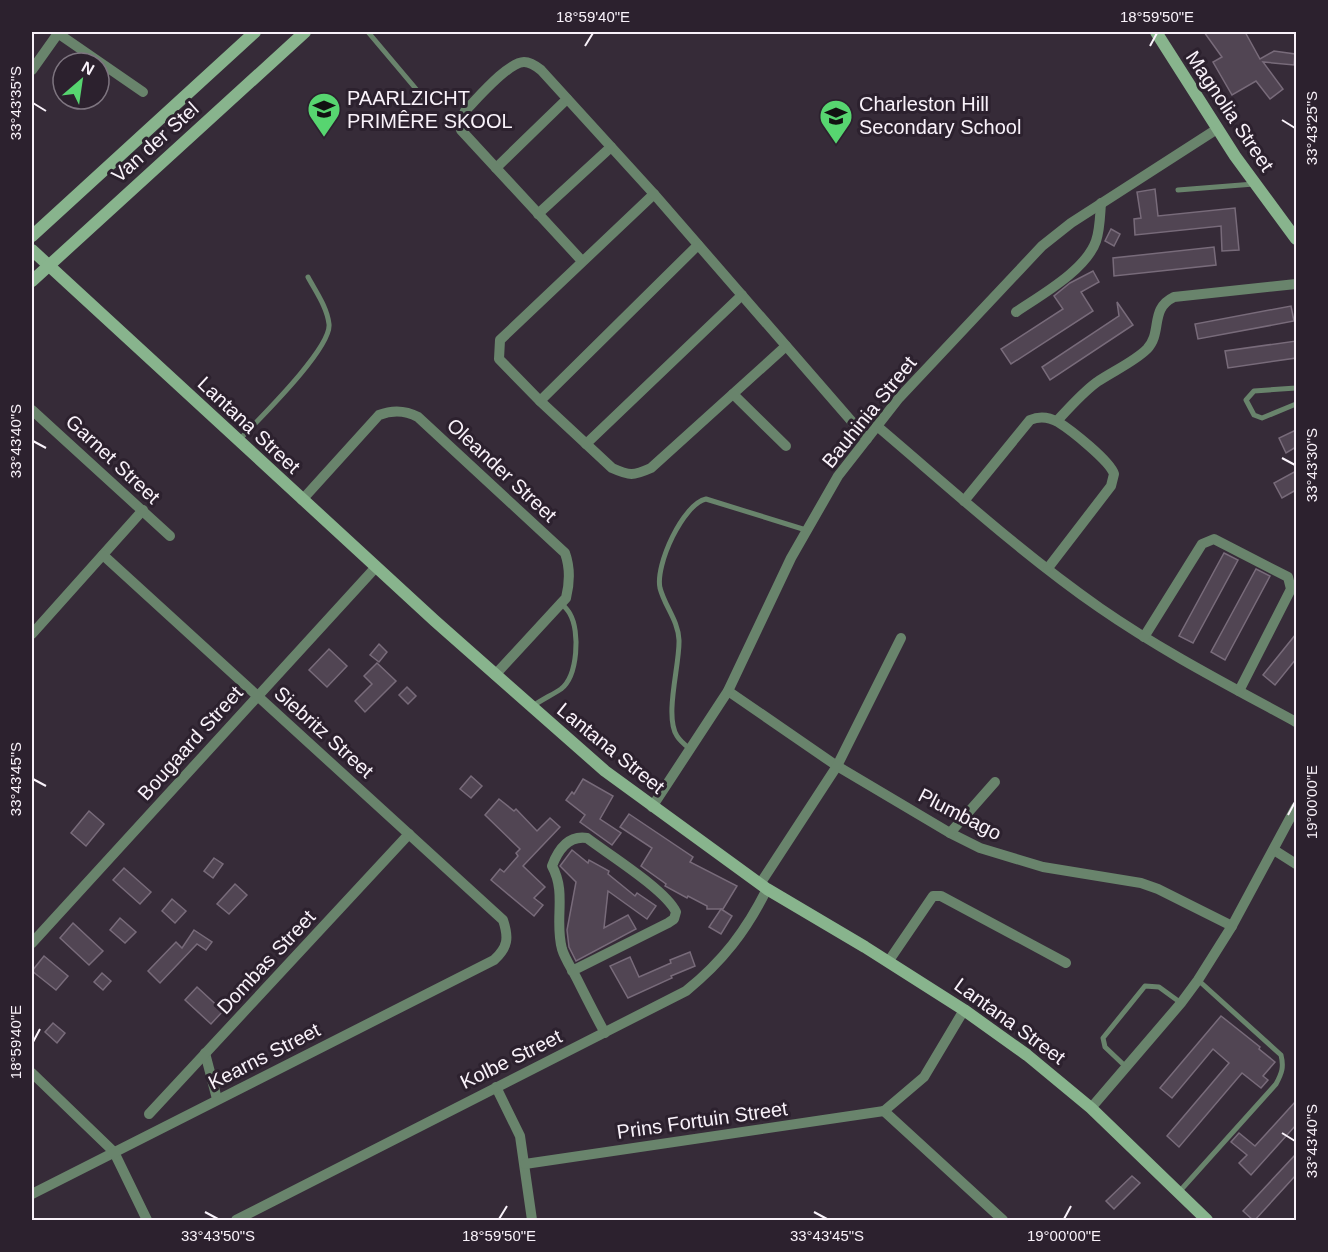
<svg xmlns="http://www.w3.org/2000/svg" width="1328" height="1252" font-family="Helvetica,sans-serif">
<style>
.building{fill:#514553;stroke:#786b7a;stroke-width:1.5}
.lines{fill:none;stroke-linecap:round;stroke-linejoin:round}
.lane{stroke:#69846c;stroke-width:5}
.street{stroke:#69846c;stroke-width:10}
.secondary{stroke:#88b48d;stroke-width:12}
.ticks{fill:none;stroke:#f9f2fa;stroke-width:2}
.labels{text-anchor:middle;stroke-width:6;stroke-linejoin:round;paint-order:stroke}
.poi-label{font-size:20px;fill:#f9f2fa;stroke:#2c212e;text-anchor:start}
.street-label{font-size:20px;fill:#f9f2fa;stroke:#2c212e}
.neatline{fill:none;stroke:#f9f2fa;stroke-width:2}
.ticks-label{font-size:15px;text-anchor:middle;fill:#f9f2fa}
</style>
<rect width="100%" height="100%" fill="#362b38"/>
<g class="building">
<polygon points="1204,32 1245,32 1260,59 1274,51 1295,54 1294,65 1263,62 1283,89 1270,99 1256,81 1232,95 1213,62 1222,57"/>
<polygon points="1155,189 1158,216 1235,208 1239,250 1222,251 1221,226 1135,235 1134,219 1141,218 1137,192"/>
<polygon points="1111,229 1120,234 1114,246 1105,241"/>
<polygon points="1214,247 1216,265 1114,276 1113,258"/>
<polygon points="1093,271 1099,282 1081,292 1093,311 1011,364 1001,349 1063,309 1054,296 1070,283"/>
<polygon points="1117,302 1133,325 1050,380 1042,367 1119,316"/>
<polygon points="1291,306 1294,321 1198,339 1195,324"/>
<polygon points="1296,341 1296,358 1228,368 1225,351"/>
<polygon points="1296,430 1296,447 1286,453 1279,438"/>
<polygon points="1296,471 1296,490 1282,498 1274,483"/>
<polygon points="1224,553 1238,560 1193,643 1179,636"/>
<polygon points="1256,569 1270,576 1225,660 1211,652"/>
<polygon points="1296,634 1296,659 1275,685 1263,675"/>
<polygon points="379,644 387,652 379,662 370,655"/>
<polygon points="329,649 347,666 327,687 309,670"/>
<polygon points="377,663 396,681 365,712 355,701 372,684 364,676"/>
<polygon points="407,687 416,696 408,704 399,695"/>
<polygon points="471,776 482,786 471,798 460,789"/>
<polygon points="583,779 613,796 600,819 621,833 612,845 580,822 585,815 566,800 572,792 574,794"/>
<polygon points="499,799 514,811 516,809 537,831 550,818 560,827 523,866 545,887 534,898 543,905 534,916 491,880 500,869 504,872 518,856 516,853 520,849 485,815"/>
<polygon points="89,811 104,824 86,846 71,833"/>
<polygon points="629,814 693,857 690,862 737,886 723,909 707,909 707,906 688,896 687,898 665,886 666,884 641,866 652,848 620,827"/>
<polygon points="572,850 588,863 589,860 609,871 608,874 635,896 637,893 656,906 647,919 608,891 604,928 628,915 636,929 576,961 569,947 567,930 576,882 560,866"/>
<polygon points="214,858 223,864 213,878 204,871"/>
<polygon points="124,868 151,892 140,904 113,880"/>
<polygon points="235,884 247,895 229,914 217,904"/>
<polygon points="172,899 186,911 175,923 162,911"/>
<polygon points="721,909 732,916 721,934 709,927"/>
<polygon points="120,918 136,932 125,943 110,930"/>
<polygon points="73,923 103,951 89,965 60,938"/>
<polygon points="194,930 212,942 206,950 197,944 160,983 148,971 176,942 182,948"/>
<polygon points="690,952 695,966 671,976 672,978 628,998 610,966 630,957 639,977 671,963 670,960"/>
<polygon points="44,956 68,976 56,990 32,971"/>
<polygon points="102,973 111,981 103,990 94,982"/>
<polygon points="197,987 223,1011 211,1024 185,1000"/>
<polygon points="1221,1016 1260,1047 1259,1049 1275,1062 1263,1076 1268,1080 1261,1088 1242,1073 1179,1147 1167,1136 1229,1063 1213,1049 1172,1098 1160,1088"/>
<polygon points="53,1023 65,1033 57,1043 45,1032"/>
<polygon points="1296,1101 1296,1125 1251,1175 1239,1163 1247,1155 1231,1142 1239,1133 1255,1146"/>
<polygon points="1296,1154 1296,1175 1254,1221 1243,1211"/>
<polygon points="1132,1176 1140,1183 1114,1209 1106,1201"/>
</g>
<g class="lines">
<g class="lane">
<polyline points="368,32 427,102"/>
<polyline points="1178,190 1254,184"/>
<polyline points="1296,388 1254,391 1246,400 1254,415 1262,418 1296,404"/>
<path d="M 239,440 C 258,420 332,348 329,324 C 327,307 316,292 308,277"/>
<path d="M 533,706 C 541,700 552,695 561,689 C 578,676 580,631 570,614 C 568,610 564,606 561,603"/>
<path d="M 690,749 C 685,745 680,741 677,736 C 664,716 680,664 679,640 C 678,620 665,607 660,588 C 655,565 683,504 706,499 L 806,530"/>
<polyline points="1125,1066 1105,1047 1103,1038 1145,986 1159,987 1181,1003"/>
<path d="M 1179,1192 L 1276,1084 C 1282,1073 1284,1067 1281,1055 L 1198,980"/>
</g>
<g class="street">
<polyline points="56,32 143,92"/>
<polyline points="32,70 59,32"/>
<polyline points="496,168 567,99"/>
<path d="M 654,194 L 500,340 L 499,359 L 540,401 L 612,468 C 630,476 633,476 651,468 L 786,346"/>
<polyline points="538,214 611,147"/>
<path d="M 582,261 L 461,130 L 461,120 L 465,111 C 477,99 508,62 524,62 C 530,62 536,66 541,70 L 654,194 L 867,439"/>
<path d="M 1016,312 C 1041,295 1086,270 1096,241 C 1100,229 1100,216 1101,203"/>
<polyline points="733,394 786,446"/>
<polyline points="540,401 698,245"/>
<polyline points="32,410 170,536"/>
<path d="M 1057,421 C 1069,408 1082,393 1097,382 C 1113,371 1134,362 1147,349 C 1163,332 1149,309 1174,297 L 1296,284"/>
<path d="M 877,426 C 950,488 1021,553 1100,608 C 1162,651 1230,686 1296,722"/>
<polyline points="586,444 742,295"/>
<path d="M 302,500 L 379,415 C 392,410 405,410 418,417 L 565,553 C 570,567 570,582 566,598 L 495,675"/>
<path d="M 964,501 L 1030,420 C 1039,416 1049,417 1058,422 C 1071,430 1110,461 1114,474 L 1111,486 L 1048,568"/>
<polyline points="32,634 143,510"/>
<polyline points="1144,637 1202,544 1214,539 1288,577 1291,589 1239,691"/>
<polyline points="728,691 837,766 950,833 980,848 1043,867 1141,883 1158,889 1232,926"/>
<polyline points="652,807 728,691 791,558 838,476 899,398 1042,246 1071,223 1217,129"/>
<polyline points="950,833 995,782"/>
<polyline points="1274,850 1296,864"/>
<polyline points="760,884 837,766 901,638"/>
<polyline points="32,943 376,567"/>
<polyline points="888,962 933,896 941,896 1066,963"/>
<path d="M 572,971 L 668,923 L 674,919 L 676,912 C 666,890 608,854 587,838 C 568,835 558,850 552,866 C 567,893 554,920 562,949 C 565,959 572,969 577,979 C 586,997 595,1015 605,1033"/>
<polyline points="205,1053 217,1099"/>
<polyline points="32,1073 114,1152 147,1220"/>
<polyline points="496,1087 520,1136 532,1220"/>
<polyline points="1091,1108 1181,1003 1198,980 1232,926 1296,807"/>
<polyline points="884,1111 1003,1220"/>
<polyline points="884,1111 924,1077 964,1010"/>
<polyline points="149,1114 409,834"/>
<polyline points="525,1164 884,1111"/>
<path d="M 32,1194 L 494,960 C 508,947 509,938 503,920 L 103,555"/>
<path d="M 236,1220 L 686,991 C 723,961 746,931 767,889"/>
</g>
<g class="secondary">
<polyline points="1156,32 1235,156 1296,239"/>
<polyline points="32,236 255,32"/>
<polyline points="32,250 435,621 605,771 767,889 865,947 964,1010 1027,1055 1091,1108 1207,1220"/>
<polyline points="32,281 305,32"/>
</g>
</g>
<path class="ticks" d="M 585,46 L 593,33M 1150,46 L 1157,33M 33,103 L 46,111M 1282,120 L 1295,128M 33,441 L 46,448M 1282,458 L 1295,465M 33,779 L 46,786M 1288,815 L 1295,802M 33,1042 L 40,1029M 1282,1133 L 1295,1141M 205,1212 L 218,1219M 814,1212 L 827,1219M 499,1219 L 507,1206M 1064,1219 L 1071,1206"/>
<defs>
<g id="school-pin" transform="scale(1.725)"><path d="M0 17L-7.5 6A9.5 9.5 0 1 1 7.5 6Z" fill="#57d570" stroke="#2c212e"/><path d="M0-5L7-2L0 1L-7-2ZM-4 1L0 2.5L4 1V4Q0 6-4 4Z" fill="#111"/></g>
</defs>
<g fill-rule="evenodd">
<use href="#school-pin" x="324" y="109"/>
<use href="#school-pin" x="836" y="116"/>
</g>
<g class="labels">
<g class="poi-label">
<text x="347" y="105">PAARLZICHT<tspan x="347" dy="23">PRIMÊRE SKOOL</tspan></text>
<text x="859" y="111">Charleston Hill<tspan x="859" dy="23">Secondary School</tspan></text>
</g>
<g class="street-label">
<text transform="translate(1230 111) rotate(56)" y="7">Magnolia Street</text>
<text transform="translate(155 142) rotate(-42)" y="7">Van der Stel</text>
<text transform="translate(869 412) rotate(-51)" y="7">Bauhinia Street</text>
<text transform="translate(249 425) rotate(43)" y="7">Lantana Street</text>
<text transform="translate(113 459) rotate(43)" y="7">Garnet Street</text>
<text transform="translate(502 470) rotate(43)" y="7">Oleander Street</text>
<text transform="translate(324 732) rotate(42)" y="7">Siebritz Street</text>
<text transform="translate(190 743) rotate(-48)" y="7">Bougaard Street</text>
<text transform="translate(611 748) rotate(39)" y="7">Lantana Street</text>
<text transform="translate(960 814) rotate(27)" y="7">Plumbago</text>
<text transform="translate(266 962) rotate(-47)" y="7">Dombas Street</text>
<text transform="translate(1010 1021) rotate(36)" y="7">Lantana Street</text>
<text transform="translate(264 1056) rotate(-27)" y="7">Kearns Street</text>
<text transform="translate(511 1059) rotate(-26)" y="7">Kolbe Street</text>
<text transform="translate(702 1120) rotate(-8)" y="7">Prins Fortuin Street</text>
</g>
</g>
<rect width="1328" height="1252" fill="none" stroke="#2c212e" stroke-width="66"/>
<g transform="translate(81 81) rotate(29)"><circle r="28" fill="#2c212e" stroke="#7e7580" stroke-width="1.5"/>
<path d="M0-4.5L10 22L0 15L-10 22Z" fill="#57d570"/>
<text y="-9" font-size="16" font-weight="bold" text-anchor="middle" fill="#f9f2fa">N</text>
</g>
<rect x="33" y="33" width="1262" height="1186" class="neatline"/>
<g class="ticks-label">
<text x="593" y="22">18°59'40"E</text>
<text x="1157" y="22">18°59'50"E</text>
<text transform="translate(16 103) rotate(-90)" y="5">33°43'35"S</text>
<text transform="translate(1312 128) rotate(-90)" y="5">33°43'25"S</text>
<text transform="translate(16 441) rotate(-90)" y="5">33°43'40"S</text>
<text transform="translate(1312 465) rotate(-90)" y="5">33°43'30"S</text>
<text transform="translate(16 779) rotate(-90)" y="5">33°43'45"S</text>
<text transform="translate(1312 802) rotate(-90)" y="5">19°00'00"E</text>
<text transform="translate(16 1042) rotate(-90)" y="5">18°59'40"E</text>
<text transform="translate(1312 1141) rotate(-90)" y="5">33°43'40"S</text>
<text x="218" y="1241">33°43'50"S</text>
<text x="499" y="1241">18°59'50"E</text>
<text x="827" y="1241">33°43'45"S</text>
<text x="1064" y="1241">19°00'00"E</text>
</g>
</svg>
